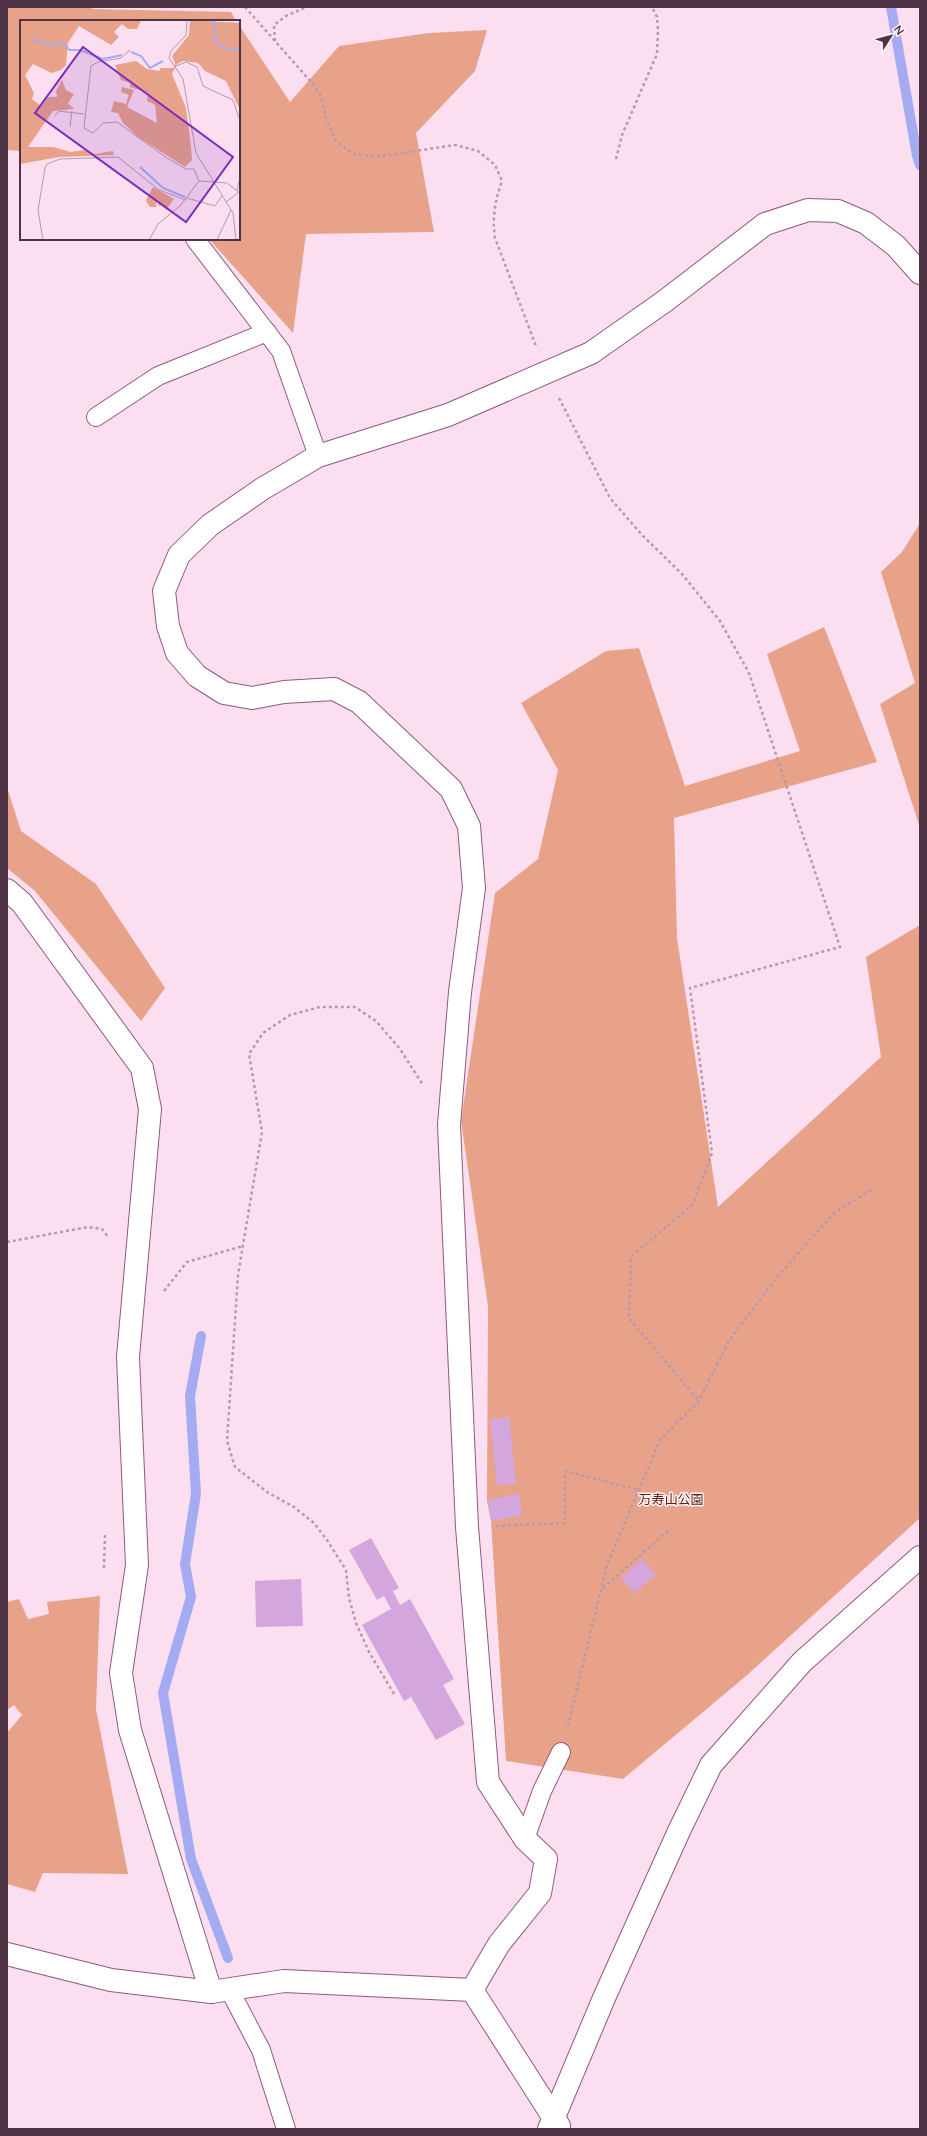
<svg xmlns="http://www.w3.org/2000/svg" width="927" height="2136" font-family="Lato,'Noto Sans JP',sans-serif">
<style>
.green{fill:#e8a289}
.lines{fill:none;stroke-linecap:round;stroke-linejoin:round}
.stream{stroke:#a5abf1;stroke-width:10}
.building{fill:#d4a6de}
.lane-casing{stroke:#92587f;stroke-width:20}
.street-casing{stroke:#92587f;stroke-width:24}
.path{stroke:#b59aab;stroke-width:2.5;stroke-dasharray:3 3;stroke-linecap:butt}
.lane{stroke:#fff;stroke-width:18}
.street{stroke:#fff;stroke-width:22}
.labels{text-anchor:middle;stroke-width:3;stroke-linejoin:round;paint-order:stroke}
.park-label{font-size:13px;fill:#652105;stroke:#fff1fa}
.inset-river{fill:none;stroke:#a5abf1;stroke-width:2}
.inset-road{fill:none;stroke:#b59aab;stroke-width:1}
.view{fill:#7b2cbf;fill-opacity:0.15;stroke:#7b2cbf;stroke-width:2}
.inset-edge{fill:none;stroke:#4d3344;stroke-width:2}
</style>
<rect width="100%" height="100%" fill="#fbdff0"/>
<g class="green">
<polygon points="7,7 92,7 92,9 231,12 236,21 21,21 21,151 7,150"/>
<polygon points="239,25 290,102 339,46 429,33 487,30 475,71 416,133 434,232 306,234 293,333 209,239 239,239"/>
<polygon points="920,523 920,828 880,704 915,683 881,572 902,552"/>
<polygon points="824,627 877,762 674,818 677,938 718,1207 881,1057 866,957 920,925 920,1518 746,1676 623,1779 506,1761 491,1521 487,1500 488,1306 461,1121 495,893 538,859 558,770 521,703 606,651 639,648 685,786 800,751 767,654"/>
<polygon points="7,787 21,831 96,884 165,988 141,1021 35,891 7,868"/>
<polygon points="100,1596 96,1709 128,1874 43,1873 35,1892 7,1884 7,1733 22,1715 14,1705 7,1710 7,1602 19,1599 28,1619 49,1614 47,1602"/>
</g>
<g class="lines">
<g class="stream">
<polyline points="891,7 917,156 920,165"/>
<polyline points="201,1336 190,1396 196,1494 185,1564 191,1597 163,1693 191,1859 228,1958"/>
</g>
</g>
<g class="building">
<polygon points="509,1417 516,1483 497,1485 490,1419"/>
<polygon points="519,1494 522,1515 491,1521 487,1500"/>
<polygon points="371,1538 399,1588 393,1591 400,1605 410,1599 454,1679 443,1685 465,1724 436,1740 411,1697 404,1701 362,1625 391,1609 384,1596 377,1600 349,1550"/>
<polygon points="642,1559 656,1575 634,1593 621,1578"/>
<polygon points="301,1579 303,1626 256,1627 255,1581"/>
</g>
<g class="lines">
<g class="lane-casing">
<g id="lane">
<polyline points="195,239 281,351 318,456"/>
<polyline points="96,417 158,376 267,332"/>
<polyline points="525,1839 542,1791 561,1752"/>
<polyline points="229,1989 261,2050 286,2129"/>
</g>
</g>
<g class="street-casing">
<g id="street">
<polyline points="7,890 22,903 142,1068 150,1109 128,1357 137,1565 121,1673 130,1730 211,1992"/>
<polyline points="7,1954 111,1980 211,1992 284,1981 472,1990 559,2126"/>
<polyline points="472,1990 499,1944 540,1893 546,1859 525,1839 488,1782 467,1527 449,1125 460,992 474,888 469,826 451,789 359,702 334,689 284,692 252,698 224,693 197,676 177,653 168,626 164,591 179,555 210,525 262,489 318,456 448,415 591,353 665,301 765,224 808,210 838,211 866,223 896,246 920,273"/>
<polyline points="549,2129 604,1998 679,1831 711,1765 802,1662 920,1557"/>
</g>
</g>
<g class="path">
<path d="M 245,7 L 312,83 L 321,96 L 326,118 L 336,141 L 354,154 L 376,157 L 455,145 L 478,151 L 495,165 L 502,181 C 495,201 492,217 495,238 L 536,346"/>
<polyline points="275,41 274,25 286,16 306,7"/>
<polyline points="616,159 622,135 657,54 658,30 657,17 652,7"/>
<polyline points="559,398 610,498 642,535 682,574 720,621 749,673 840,947 690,988 712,1153 693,1204 631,1257 629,1318 699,1401"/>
<polyline points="7,1242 88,1227 102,1229 109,1238"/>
<polyline points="164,1291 187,1262 243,1246"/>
<polyline points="496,1526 565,1523 565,1471 639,1490"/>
<polyline points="104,1568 105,1534"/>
<polyline points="603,1588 671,1528"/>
<polyline points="394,1694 369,1652 356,1623 349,1598 346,1570 327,1540 314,1523 294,1507 267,1492 235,1467 227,1441 238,1275 262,1132 249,1054 263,1033 290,1015 320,1007 355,1007 376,1021 400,1049 423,1085"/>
<polyline points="568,1726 607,1565 660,1440 699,1401 729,1341 777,1277 835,1212 873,1189"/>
</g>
<use href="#lane" class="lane"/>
<use href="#street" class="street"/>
</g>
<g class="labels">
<g class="park-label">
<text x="671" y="1504">万寿山公園</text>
</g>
</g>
<g transform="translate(20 20)">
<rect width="220" height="220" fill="#fbdff0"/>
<path d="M 0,0 L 121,0 L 117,9 L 108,9 L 102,4 L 94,12 L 99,17 L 91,25 L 59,6 L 48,23 L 46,45 L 41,50 L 32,53 L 13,44 L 5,55 L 14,73 L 12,79 L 21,86 L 28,77 L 37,77 L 36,71 L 42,60 L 46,70 L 54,74 L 48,83 L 54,89 L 33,91 L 8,127 L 33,127 L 51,132 L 64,130 L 75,134 L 93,131 L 94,135 L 39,137 L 0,144 ZM 170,0 L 220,3 L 220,90 L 206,61 L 185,51 L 178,43 L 163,41 L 157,44 L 152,54 L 166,88 L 171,126 L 172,140 L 165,147 L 118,117 L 103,103 L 98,93 L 91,92 L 94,81 L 106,84 L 109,75 L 101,72 L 102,67 L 114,70 L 107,87 L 137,103 L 135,85 L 127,81 L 128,73 L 110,67 L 110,63 L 101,60 L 95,45 L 116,41 L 127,49 L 139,51 L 141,48 L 154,48 L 155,43 L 152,36 L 169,15 ZM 133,167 L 154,179 L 146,190 L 143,185 L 139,186 L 137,179 L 136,187 L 130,187 L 127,183 L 126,180 Z" fill="#e8a289"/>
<path class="inset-river" d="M 194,0 L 196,22 L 204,28 L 220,30M 13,20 L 36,26 L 40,22 L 50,30 L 60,30 L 83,39 L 102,35M 111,32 L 121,36 L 130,48 L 143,41M 120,147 L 143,168 L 165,177"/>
<path class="inset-road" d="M 167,0 L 166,15 L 151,31 L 149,38 L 163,59 L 176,133 L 213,193 L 216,220M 110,30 L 101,38 L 78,42 L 71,46 L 64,108 L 73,113 L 83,103 L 97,102 L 147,138 L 166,149 L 174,149 L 179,161M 156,46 L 166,42 L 177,47 L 183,66 L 213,80 L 220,101M 35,96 L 39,91 L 64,94M 50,107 L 52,91M 217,170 L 220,158M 167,178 L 195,186 L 202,176M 206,182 L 219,172M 23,220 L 18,190 L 25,148 L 27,144 L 40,139 L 98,137 L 139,170 L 166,180M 129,220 L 138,204 L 160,186 L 179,161 L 207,163 L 220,173M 197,220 L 211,190"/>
<path class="view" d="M 63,27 L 213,137 L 166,202 L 15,93 Z"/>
<rect width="220" height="220" class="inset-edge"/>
</g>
<rect width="927" height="2136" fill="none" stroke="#4d3344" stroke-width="16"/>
<g transform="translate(891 36) rotate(54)" stroke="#fff1fa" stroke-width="3" paint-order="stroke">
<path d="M0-3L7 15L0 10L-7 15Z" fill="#4d3344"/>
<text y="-6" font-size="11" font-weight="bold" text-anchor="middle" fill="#4d3344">N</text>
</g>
</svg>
